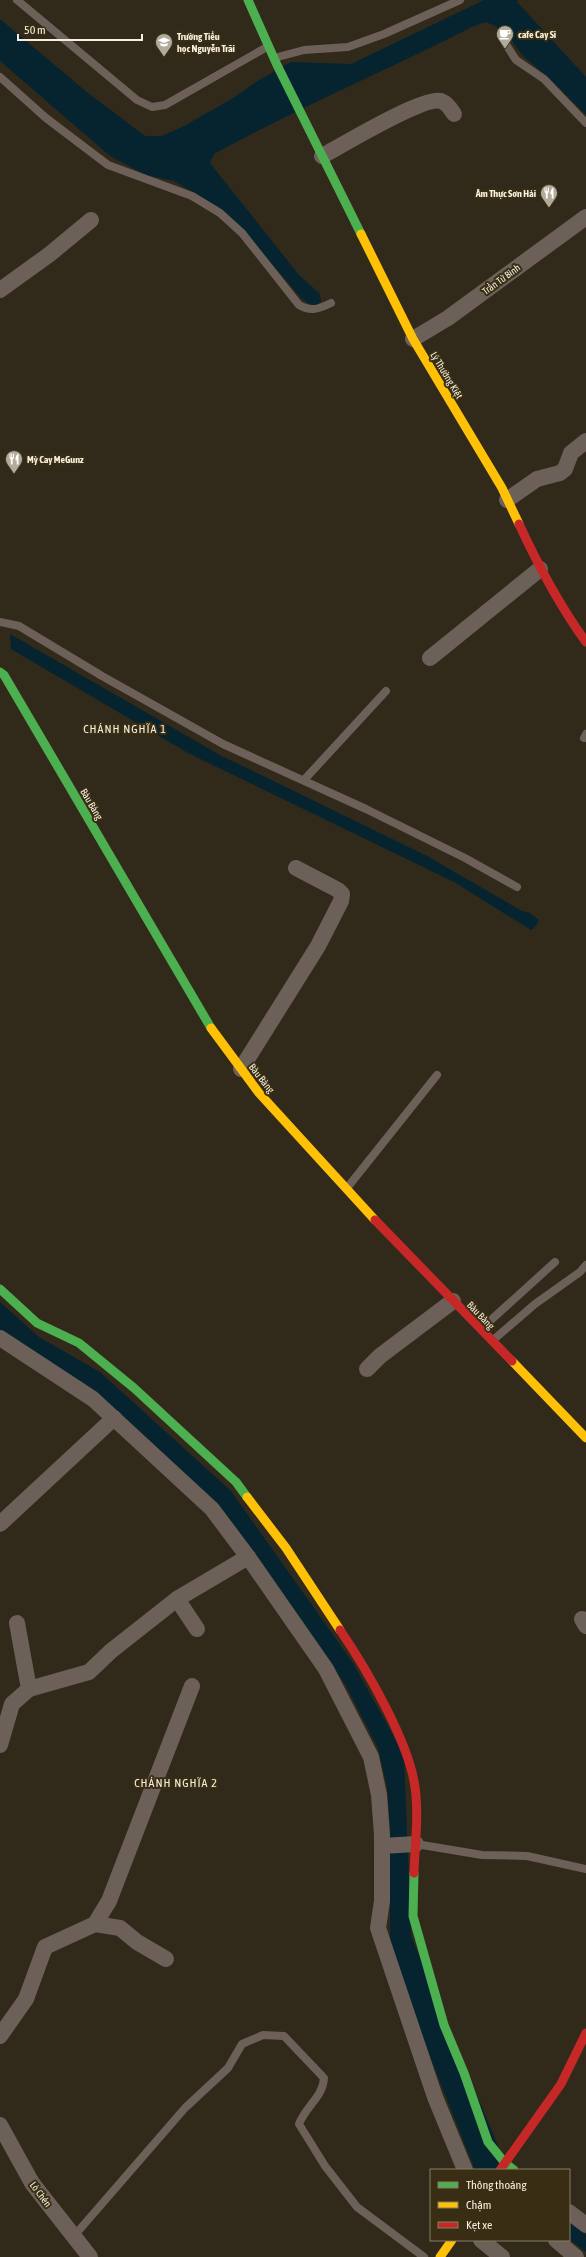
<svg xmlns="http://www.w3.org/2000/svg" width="586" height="2257" font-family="'Asap Condensed',sans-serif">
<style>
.water{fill:#052430}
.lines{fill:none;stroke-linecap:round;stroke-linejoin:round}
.lane{stroke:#6c6058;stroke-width:8}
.street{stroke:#6c6058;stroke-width:16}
.fast{stroke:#4caf50;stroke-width:9}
.slow{stroke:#ffc107;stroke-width:9}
.jam{stroke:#c62828;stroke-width:9}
.labels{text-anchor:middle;stroke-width:4;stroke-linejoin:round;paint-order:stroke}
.poi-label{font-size:10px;font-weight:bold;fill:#f7f0e0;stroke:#392e13;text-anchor:start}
.street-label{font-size:10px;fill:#f7f0e0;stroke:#392e13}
.quarter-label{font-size:12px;letter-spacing:1px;fill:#f7f0e0;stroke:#392e13}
</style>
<rect width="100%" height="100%" fill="#312a1b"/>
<g class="water">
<path d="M 484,0 L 518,0 L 517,2 L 586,77 L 586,115 L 550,79 L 523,56 L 510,38 L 495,26 L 486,22 L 474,26 C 388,70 299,107 214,154 L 210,163 L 299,275 L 320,294 L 321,301 L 317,306 L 309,304 L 301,298 L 238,224 L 219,208 L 174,181 L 146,175 L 110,156 L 0,61 L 0,19 L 88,93 L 145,136 L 162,136 L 184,126 L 230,100 L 259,80 L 291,62 L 351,64 Z"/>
<polygon points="10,634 220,755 427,856 522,911 530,913 539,920 535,927 531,930 454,882 188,753 11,649"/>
<polygon points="0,1302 39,1337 100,1372 231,1491 353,1663 404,1755 411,1936 508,2170 475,2170 434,2067 390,1946 390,1827 387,1787 378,1748 345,1684 210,1498 0,1334"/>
<polygon points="569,2222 586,2235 586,2252 569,2239"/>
</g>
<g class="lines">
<g class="lane">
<polyline points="17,0 137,100 152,107 165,105 267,47"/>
<polyline points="505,43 516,60 544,79 586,123"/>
<polyline points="274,58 304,50 348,47 384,34 460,0"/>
<path d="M 0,77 L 46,118 L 108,165 L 192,196 L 220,213 L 242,233 L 299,305 C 311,312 319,309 331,303"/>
<polyline points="0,622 19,626 102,676 223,744 366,809 465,858 517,887"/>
<polyline points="584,738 586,734"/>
<polyline points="304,780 386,691"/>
<polyline points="347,1188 437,1075"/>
<polyline points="481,1329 555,1262"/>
<polyline points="492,1341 535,1304 580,1272 586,1265"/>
<polyline points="416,1844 482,1855 527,1856 586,1869"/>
<path d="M 74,2236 L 185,2108 L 228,2068 L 242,2044 L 263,2035 L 284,2036 L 324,2078 C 323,2097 306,2106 299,2124 L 325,2166 L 357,2207 L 424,2257"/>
</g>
<g class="street">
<path d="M 322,156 C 341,146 423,96 441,101 C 447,103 451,109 454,114"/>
<polyline points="0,290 50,254 91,220"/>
<polyline points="413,339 448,318 586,217"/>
<polyline points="507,500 537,479 560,473 565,469 571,453 586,441"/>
<polyline points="430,658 540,569"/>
<polyline points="241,1069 318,946 341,901 342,894 338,890 296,868"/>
<polyline points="0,1338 93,1399 212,1509 248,1557 326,1669 371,1757 379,1795 382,1835 382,1901 378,1928 435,2097 465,2170"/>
<polyline points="367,1369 380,1356 453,1301"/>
<polyline points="0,1524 114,1418"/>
<polyline points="177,1599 248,1557"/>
<polyline points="582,1619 586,1626"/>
<polyline points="29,1689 89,1672 111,1651 177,1599 197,1629"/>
<polyline points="0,1745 12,1704 29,1689 17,1623"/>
<polyline points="382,1846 416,1844"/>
<polyline points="95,1924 120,1928 137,1942 166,1959"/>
<polyline points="0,2036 26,1999 45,1947 95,1924 109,1901 192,1686"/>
<polyline points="0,2125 32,2183 90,2257"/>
<polyline points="569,2212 586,2225"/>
<polyline points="481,2240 502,2257"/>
<polyline points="556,2240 576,2257"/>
</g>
<g class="fast">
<polyline points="248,0 277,65 361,234"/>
<polyline points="0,672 4,675 211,1028"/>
<polyline points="0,1289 37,1323 79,1343 134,1388 236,1482 247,1497"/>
<polyline points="414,1873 413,1916 444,2025 464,2073 488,2142 505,2163 514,2170"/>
</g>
<g class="slow">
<polyline points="361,234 413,339 502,488 519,524"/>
<polyline points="211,1028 259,1093 375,1220"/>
<polyline points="512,1361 586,1438"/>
<polyline points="247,1497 286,1548 340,1630"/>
<polyline points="440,2257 452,2240"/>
</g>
<g class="jam">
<path d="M 519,524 C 538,565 559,605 586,642"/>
<polyline points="375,1220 512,1361"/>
<path d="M 340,1630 C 366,1668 409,1742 415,1787 C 419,1815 415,1844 414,1873"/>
<polyline points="500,2170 561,2084 586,2033"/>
</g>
</g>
<defs>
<g id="cafe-pin" transform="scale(0.9)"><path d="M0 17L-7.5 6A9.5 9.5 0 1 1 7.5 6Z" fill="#b2ab9b" stroke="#392e13"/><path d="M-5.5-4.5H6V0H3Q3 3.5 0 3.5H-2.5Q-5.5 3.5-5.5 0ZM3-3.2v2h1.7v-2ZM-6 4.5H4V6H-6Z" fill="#fff"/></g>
<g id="school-pin" transform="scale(0.9)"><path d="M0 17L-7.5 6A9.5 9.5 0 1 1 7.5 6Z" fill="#b2ab9b" stroke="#392e13"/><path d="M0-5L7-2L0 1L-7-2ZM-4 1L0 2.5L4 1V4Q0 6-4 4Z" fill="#fff"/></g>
<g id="restaurant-pin" transform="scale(0.9)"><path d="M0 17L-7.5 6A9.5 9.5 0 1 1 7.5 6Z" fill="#b2ab9b" stroke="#392e13"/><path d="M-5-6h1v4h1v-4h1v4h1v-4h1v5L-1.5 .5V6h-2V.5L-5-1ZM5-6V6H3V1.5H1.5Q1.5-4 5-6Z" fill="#fff"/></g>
</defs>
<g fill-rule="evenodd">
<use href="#cafe-pin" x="505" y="34"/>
<use href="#school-pin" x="164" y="42"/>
<use href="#restaurant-pin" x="549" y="193"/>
<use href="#restaurant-pin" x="14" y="459"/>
</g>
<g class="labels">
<g class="poi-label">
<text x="518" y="38">cafe Cay Si</text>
<text x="177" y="40">Trường Tiểu<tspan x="177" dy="12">học Nguyễn Trãi</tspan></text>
<text x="536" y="197" text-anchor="end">Âm Thực Sơn Hải</text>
<text x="27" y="463">Mỳ Cay MeGunz</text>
</g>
<g class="street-label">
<text transform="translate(501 279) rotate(-36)" y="4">Trần Tử Bình</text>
<text transform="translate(447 375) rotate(59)" y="4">Lý Thường Kiệt</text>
<text transform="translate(92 804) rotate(60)" y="4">Bàu Bàng</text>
<text transform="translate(262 1078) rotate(52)" y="4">Bàu Bàng</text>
<text transform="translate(481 1315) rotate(46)" y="4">Bàu Bàng</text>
<text transform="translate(41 2194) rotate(53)" y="4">Lò Chén</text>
</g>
<g class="quarter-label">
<text x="125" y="733">CHÁNH NGHĨA 1</text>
<text x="176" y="1787">CHÁNH NGHĨA 2</text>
</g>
</g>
<rect x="430" y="2169" width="140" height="72" fill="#392e13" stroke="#857c65"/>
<rect x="438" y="2182" width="20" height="6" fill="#4caf50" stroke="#857c65"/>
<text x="466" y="2189" font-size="12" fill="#f7f0e0">Thông thoáng</text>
<rect x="438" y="2202" width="20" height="6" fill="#ffc107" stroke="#857c65"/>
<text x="466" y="2209" font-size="12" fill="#f7f0e0">Chậm</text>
<rect x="438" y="2222" width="20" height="6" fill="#c62828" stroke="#857c65"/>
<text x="466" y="2229" font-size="12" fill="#f7f0e0">Kẹt xe</text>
<path d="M18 34v6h124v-6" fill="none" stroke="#f7f0e0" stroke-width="2"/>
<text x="24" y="34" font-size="12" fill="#f7f0e0" stroke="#392e13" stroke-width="3" paint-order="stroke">50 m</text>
</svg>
